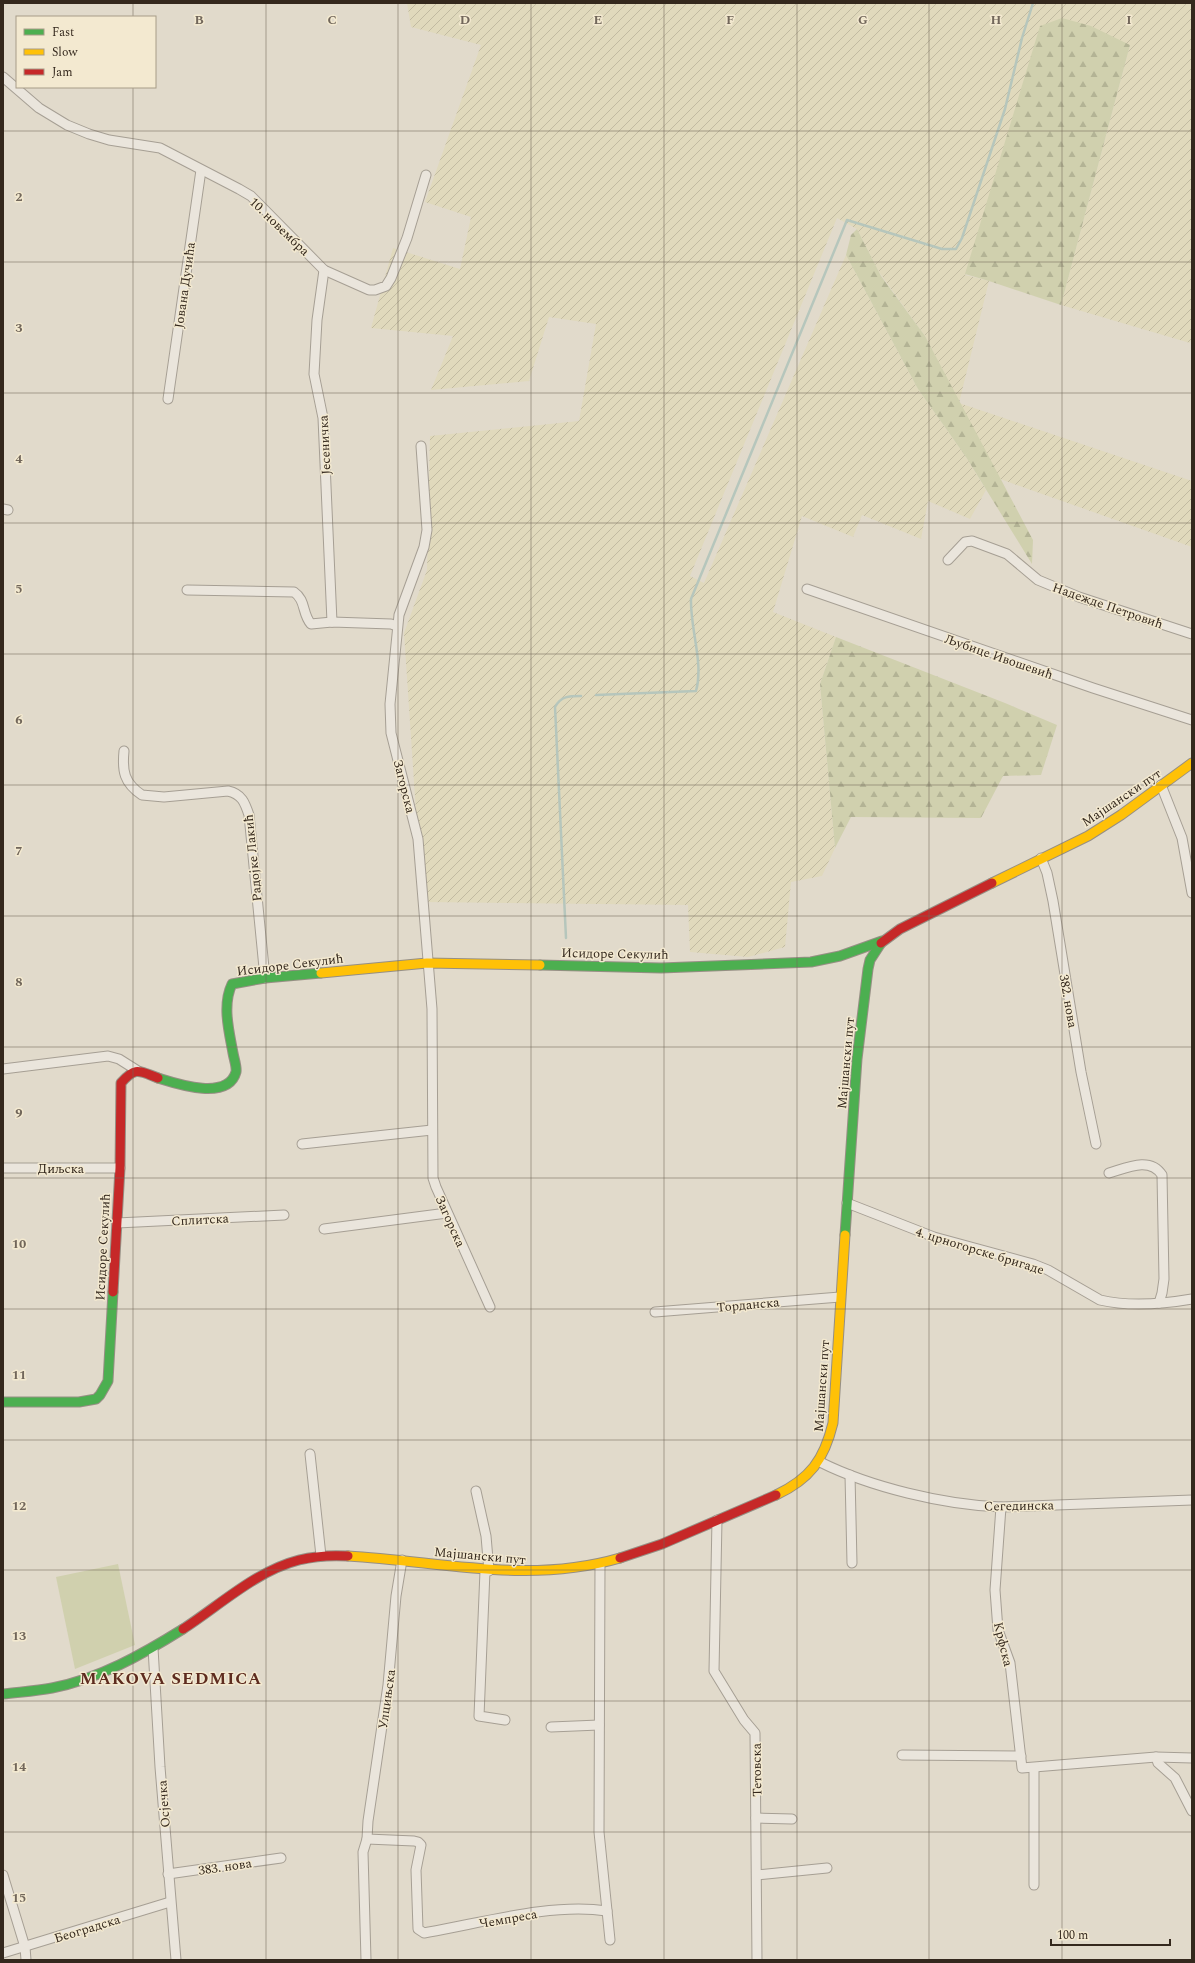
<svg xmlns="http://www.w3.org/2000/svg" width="1195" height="1963" font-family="Spectral,serif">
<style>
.farmland{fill:url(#farmland-furrows)}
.green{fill:#d0d0ae}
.forest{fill:url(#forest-firs)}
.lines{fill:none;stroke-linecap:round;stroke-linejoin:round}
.stream{stroke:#b6c6bc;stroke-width:2.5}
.street-casing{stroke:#a69f94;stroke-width:11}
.fast-casing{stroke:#968f84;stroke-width:11}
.slow-casing{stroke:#968f84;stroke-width:11}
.jam-casing{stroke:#968f84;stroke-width:11}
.street{stroke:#eae5dc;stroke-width:9}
.fast{stroke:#4caf50;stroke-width:9}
.slow{stroke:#ffc107;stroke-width:9}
.jam{stroke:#c62828;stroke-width:9}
.grid{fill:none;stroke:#71665a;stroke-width:1;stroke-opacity:0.55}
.labels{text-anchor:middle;stroke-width:3;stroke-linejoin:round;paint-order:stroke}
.street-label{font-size:13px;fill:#34281d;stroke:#f3e9d0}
.district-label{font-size:17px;font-weight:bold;letter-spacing:1px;fill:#5e2c1f;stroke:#f3e9d0}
.grid-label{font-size:13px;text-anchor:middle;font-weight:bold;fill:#71665a;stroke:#f3e9d0;stroke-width:3;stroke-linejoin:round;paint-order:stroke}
</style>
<defs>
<pattern id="farmland-furrows" width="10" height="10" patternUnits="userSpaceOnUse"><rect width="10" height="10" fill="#e0d9bc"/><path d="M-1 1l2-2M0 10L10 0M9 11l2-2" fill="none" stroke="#c1baa1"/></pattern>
<pattern id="forest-firs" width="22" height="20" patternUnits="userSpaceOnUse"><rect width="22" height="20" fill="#d0d0ae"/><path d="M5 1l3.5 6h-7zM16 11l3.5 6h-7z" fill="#b3b395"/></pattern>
</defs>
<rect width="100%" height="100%" fill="#e1dacb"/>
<polygon class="farmland" points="407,3 1192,3 1192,335 1190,343 1061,305 1130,45 965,275 989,281 959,403 1192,481 1192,547 1000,479 968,419 925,336 879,272 857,229 837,218 690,576 704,583 846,255 918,389 966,457 986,490 970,519 928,501 921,539 862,515 853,537 802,516 773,612 836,637 820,684 835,848 822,876 791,882 785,947 748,957 690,952 688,905 422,902 404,633 427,570 430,436 579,421 596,324 549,317 529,381 431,390 453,336 371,328 393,248 460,269 471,217 425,202 481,45 411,27"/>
<polygon class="green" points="118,1564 135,1645 75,1669 56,1577"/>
<g class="forest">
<polygon points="1062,18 1091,26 1130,45 1061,305 989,281 965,274 1040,26"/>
<polygon points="857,229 881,276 925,336 1033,540 1032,564 966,457 918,389 846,255 851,235"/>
<polygon points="836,637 1005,703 1057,725 1041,775 1003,776 981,818 851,817 835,848 820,684"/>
</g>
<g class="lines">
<g class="stream">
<path d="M 596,695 L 696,691 C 704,663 690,629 691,599 L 847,220 L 942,249 L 956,249 L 962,238 L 1005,109 L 1022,38 L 1033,3"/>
<path d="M 566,938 L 555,707 C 561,696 569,696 581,696"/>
</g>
<g class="street-casing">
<g id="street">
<polyline points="3,77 39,108 67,125 89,134 109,140 160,148 239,189 251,196 324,270 369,290 375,290 386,286 391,278 407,238 426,175"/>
<polyline points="324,270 317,320 314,374 323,418 332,622"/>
<polyline points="168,399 201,170"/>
<polyline points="421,446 427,530 424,547 399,615 390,704 391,733 418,839 432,1009 433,1178 436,1187 490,1307"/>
<polyline points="3,509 8,510"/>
<polyline points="948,560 965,542 972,541 1007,554 1038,580 1079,597 1192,634"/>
<polyline points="807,589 1093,688 1192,720"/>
<path d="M 187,590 L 294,592 C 306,600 302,614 311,624 L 332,622 L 391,624 L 397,626"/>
<path d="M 124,751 C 122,771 124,783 142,795 L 164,797 L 228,791 C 242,794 245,803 249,815 L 265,978"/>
<polyline points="1161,785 1182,838 1192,893"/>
<polyline points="1041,858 1047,873 1053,901 1081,1072 1096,1144"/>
<polyline points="3,1069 108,1056 119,1059 138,1071"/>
<polyline points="302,1144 432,1130"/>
<polyline points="3,1168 120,1168"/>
<path d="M 1109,1173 C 1126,1168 1150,1156 1162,1175 L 1164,1279 L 1162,1293 L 1159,1303"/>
<path d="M 847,1203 L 934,1237 L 1033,1264 L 1048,1270 L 1100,1300 C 1130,1307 1163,1304 1192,1299"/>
<polyline points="117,1223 284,1215"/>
<polyline points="324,1229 447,1213"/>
<polyline points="655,1312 840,1297"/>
<polyline points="310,1454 321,1556"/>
<path d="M 820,1462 C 870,1487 944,1505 1001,1507 L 1192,1500"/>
<polyline points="850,1475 852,1563"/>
<polyline points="476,1491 486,1536 489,1571"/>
<polyline points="1001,1507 995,1590 998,1630 1010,1663 1022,1768 1156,1757 1192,1758"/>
<polyline points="717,1520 714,1671 744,1720 755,1733 757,1960"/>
<path d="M 402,1560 L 396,1596 L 388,1685 L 368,1821 L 367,1839 L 414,1841 L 418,1842 L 421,1845 L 416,1870 L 418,1929 L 424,1933 L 429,1932 C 486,1922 551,1903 607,1911"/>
<polyline points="600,1564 599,1832 610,1940"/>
<polyline points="485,1571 479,1716 505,1720"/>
<polyline points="153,1648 160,1767 176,1960"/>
<polyline points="551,1727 599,1725"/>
<polyline points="902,1755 1021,1756"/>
<polyline points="1156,1757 1158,1763 1175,1778 1192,1811"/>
<polyline points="756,1818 792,1819"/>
<polyline points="168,1874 281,1858"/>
<polyline points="3,1875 25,1947 26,1960"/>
<polyline points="757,1875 827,1868"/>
<polyline points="1034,1885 1034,1768"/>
<polyline points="3,1953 170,1902"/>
<polyline points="366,1960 363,1852 367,1839"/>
</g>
</g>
<g class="fast-casing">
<g id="fast">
<polyline points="540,965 661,968 811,962 840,956 882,941"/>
<path d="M 158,1078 C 177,1084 228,1101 236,1072 C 237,1067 234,1059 233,1053 C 229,1031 222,1005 232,984 L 265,978 L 321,973"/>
<polyline points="845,1235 857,1059 868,969 870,960 881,943"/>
<polyline points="3,1402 79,1402 96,1399 100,1395 108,1381 113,1292"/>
<path d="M 3,1694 C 19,1692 36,1691 52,1688 C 99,1679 143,1654 183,1629"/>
</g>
</g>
<g class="slow-casing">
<g id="slow">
<polyline points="992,883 1088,836 1121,815 1192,763"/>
<polyline points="321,973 427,963 540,965"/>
<path d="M 776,1495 C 810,1479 824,1460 833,1423 L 845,1235"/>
<path d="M 348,1556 C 441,1561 527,1585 620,1558"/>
</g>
</g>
<g class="jam-casing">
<g id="jam">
<polyline points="881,943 900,929 992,883"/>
<path d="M 113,1292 L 120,1168 L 121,1083 C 136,1066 139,1071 158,1078"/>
<polyline points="620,1558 662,1544 776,1495"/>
<path d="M 183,1629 C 220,1605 256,1571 299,1560 C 315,1556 332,1555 348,1556"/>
</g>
</g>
<use href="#street" class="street"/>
<use href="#fast" class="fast"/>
<use href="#slow" class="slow"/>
<use href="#jam" class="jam"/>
</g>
<path class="grid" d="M 133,3 L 133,17M 266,3 L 266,1960M 398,3 L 398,1960M 531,3 L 531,1960M 664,3 L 664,1960M 797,3 L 797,1960M 929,3 L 929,1960M 1062,3 L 1062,1960M 133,87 L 133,1960M 3,131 L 1192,131M 3,262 L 1192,262M 3,393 L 1192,393M 3,523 L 1192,523M 3,654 L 1192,654M 3,785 L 1192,785M 3,916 L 1192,916M 3,1047 L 1192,1047M 3,1178 L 1192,1178M 3,1309 L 1192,1309M 3,1440 L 1192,1440M 3,1570 L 1192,1570M 3,1701 L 1192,1701M 3,1832 L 1192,1832"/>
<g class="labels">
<g class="street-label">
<text transform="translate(280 226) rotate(44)" y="5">10. новембра</text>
<text transform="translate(184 285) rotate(-82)" y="5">Јована Дучића</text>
<text transform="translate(324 445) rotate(-93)" y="5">Јесеничка</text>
<text transform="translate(1108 605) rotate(19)" y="5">Надежде Петровић</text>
<text transform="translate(999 656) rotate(19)" y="5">Љубице Ивошевић</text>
<text transform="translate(405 786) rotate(76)" y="5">Загорска</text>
<text transform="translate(1121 797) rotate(-34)" y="5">Мајшански пут</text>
<text transform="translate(252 858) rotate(-96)" y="5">Радојке Лакић</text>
<text transform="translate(615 953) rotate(1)" y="5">Исидоре Секулић</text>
<text transform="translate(290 964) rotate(-7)" y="5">Исидоре Секулић</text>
<text transform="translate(1069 1001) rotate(80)" y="5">382. нова</text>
<text transform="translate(845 1063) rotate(-85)" y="5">Мајшански пут</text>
<text x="61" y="1173">Диљска</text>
<text transform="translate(200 1219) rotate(-3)" y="5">Сплитска</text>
<text transform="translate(451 1221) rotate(66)" y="5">Загорска</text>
<text transform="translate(102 1247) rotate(-87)" y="5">Исидоре Секулић</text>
<text transform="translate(980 1250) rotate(17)" y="5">4. црногорске бригаде</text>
<text transform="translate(748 1304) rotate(-5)" y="5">Торданска</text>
<text transform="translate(821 1386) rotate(-86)" y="5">Мајшански пут</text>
<text transform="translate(1019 1505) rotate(-1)" y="5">Сегединска</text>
<text transform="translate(480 1555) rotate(5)" y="5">Мајшански пут</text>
<text transform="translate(1004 1644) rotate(76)" y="5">Крфска</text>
<text transform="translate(386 1699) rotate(-82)" y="5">Улцињска</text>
<text transform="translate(756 1770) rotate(-91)" y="5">Тетовска</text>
<text transform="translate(163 1804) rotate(-94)" y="5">Осјечка</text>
<text transform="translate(225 1866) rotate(-8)" y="5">383. нова</text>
<text transform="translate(508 1918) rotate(-10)" y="5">Чемпреса</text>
<text transform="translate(87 1928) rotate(-17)" y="5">Београдска</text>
</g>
<g class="district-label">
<text x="171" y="1684">MAKOVA SEDMICA</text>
</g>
</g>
<g class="grid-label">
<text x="199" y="24">B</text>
<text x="332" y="24">C</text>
<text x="465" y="24">D</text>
<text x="598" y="24">E</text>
<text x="730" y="24">F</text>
<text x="863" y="24">G</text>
<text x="996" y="24">H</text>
<text x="1129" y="24">I</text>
<text x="19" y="201">2</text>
<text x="19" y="332">3</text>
<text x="19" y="463">4</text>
<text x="19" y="593">5</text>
<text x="19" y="724">6</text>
<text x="19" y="855">7</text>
<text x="19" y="986">8</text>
<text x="19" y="1117">9</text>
<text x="19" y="1248">10</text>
<text x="19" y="1379">11</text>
<text x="19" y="1510">12</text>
<text x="19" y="1640">13</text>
<text x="19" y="1771">14</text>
<text x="19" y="1902">15</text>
</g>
<rect width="1195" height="1963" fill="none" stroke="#34281d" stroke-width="8"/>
<rect x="16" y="16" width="140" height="72" fill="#f3e9d0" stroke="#a79c88"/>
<rect x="24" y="29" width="20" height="6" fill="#4caf50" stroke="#a79c88"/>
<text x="52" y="36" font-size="12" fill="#34281d">Fast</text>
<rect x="24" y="49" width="20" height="6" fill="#ffc107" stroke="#a79c88"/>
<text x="52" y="56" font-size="12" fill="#34281d">Slow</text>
<rect x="24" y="69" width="20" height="6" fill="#c62828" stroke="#a79c88"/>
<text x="52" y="76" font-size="12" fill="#34281d">Jam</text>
<path d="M1051 1939v6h119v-6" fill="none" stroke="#34281d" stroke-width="2"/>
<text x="1057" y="1939" font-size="12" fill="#34281d" stroke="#f3e9d0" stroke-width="3" paint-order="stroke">100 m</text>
</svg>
